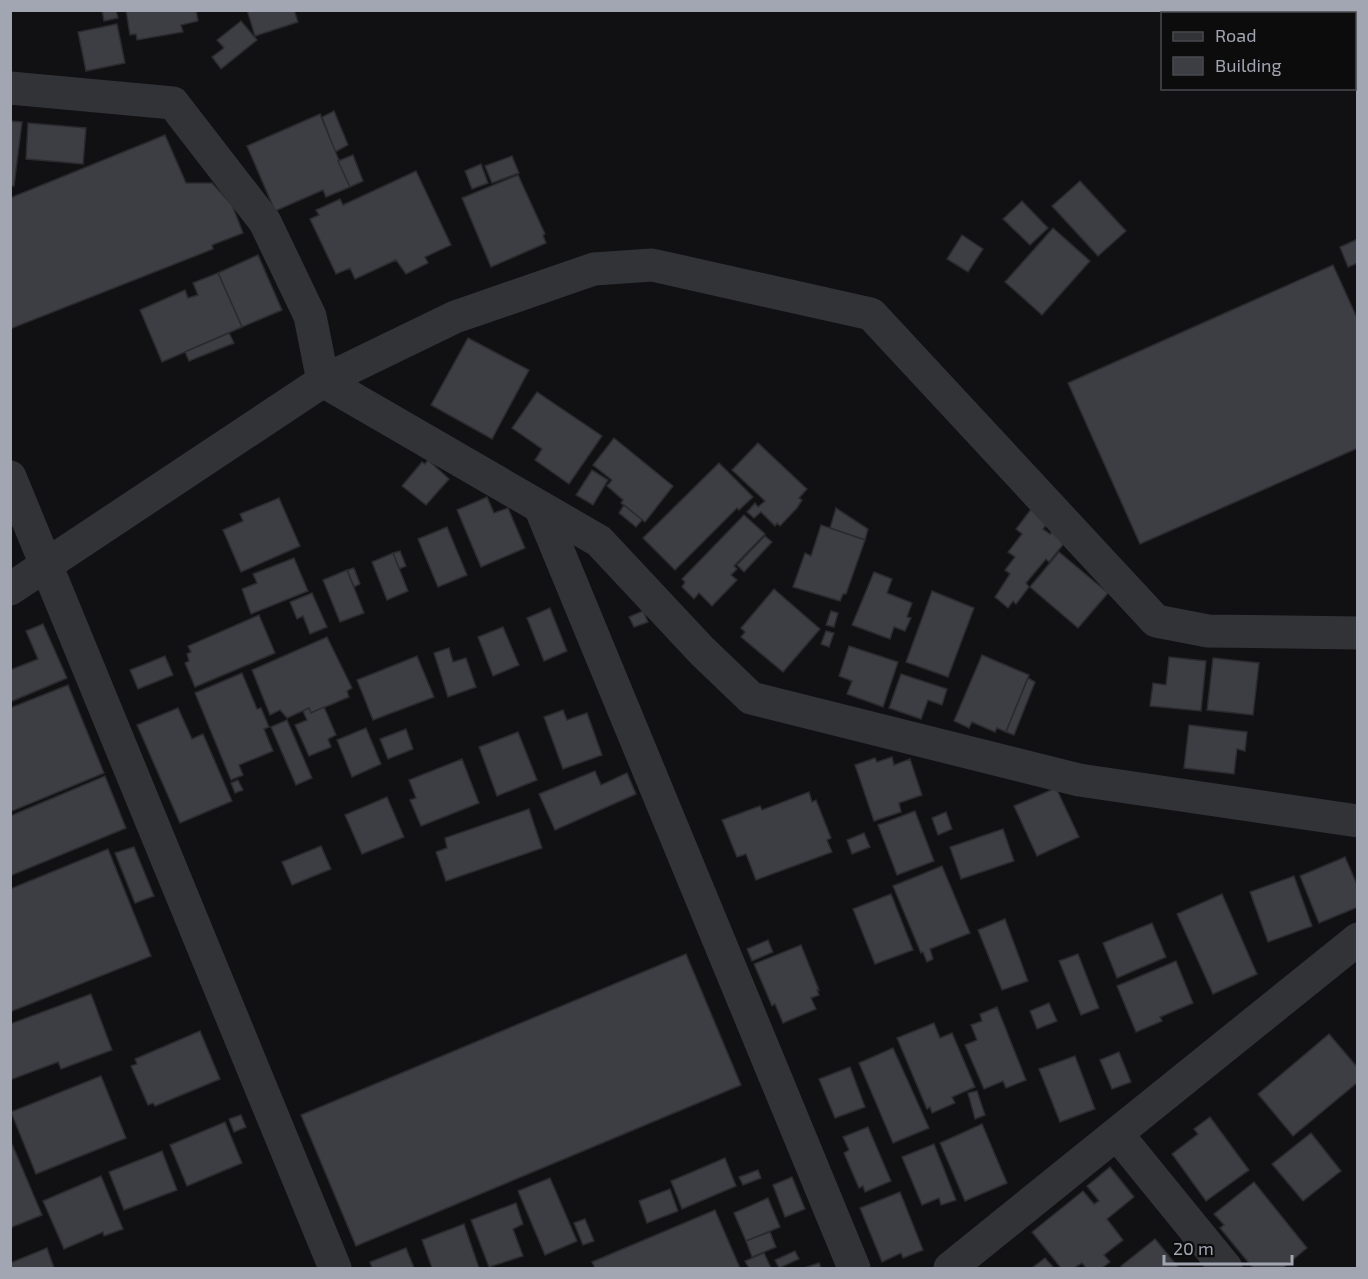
<svg xmlns="http://www.w3.org/2000/svg" width="1368" height="1279" font-family="'Exo 2',sans-serif">
<style>
.building{fill:#3d3e43;stroke:#2b2b2f;stroke-width:1.5}
.lines{fill:none;stroke-linecap:round;stroke-linejoin:round}
.street{stroke:#323337;stroke-width:33}
</style>
<rect width="100%" height="100%" fill="#111113"/>
<g class="building">
<polygon points="102,10 116,10 118,18 104,21"/>
<polygon points="126,10 196,10 198,21 181,25 183,32 137,40 136,34 130,35"/>
<polygon points="247,10 294,10 298,22 255,36"/>
<polygon points="241,21 257,40 221,69 212,57 224,48 217,40"/>
<polygon points="117,24 125,63 86,71 78,32"/>
<polygon points="334,111 348,145 335,152 322,117"/>
<polygon points="320,114 350,187 326,197 323,190 275,211 247,146"/>
<polygon points="10,121 22,122 14,186 10,186"/>
<polygon points="28,123 86,128 83,164 26,159"/>
<polygon points="165,135 186,183 212,183 232,205 243,233 212,245 213,249 10,329 10,198"/>
<polygon points="353,155 363,181 350,187 338,161"/>
<polygon points="512,156 519,173 492,183 485,166"/>
<polygon points="481,164 488,183 472,189 465,171"/>
<polygon points="416,171 451,245 425,257 428,263 406,274 396,260 355,279 350,268 336,274 310,219 319,215 316,210 340,199 343,205"/>
<polygon points="518,175 545,234 543,235 546,243 491,267 462,198"/>
<polygon points="1080,181 1126,231 1098,256 1052,206"/>
<polygon points="1022,201 1048,228 1030,245 1003,219"/>
<polygon points="1053,228 1090,261 1042,315 1005,282"/>
<polygon points="962,235 983,249 968,272 947,259"/>
<polygon points="1358,239 1358,263 1348,267 1340,247"/>
<polygon points="258,255 282,310 242,327 218,273"/>
<polygon points="1333,265 1358,320 1358,448 1140,544 1068,383"/>
<polygon points="218,273 242,327 162,362 140,310 185,290 188,298 198,295 193,283"/>
<polygon points="229,333 234,343 189,361 185,352"/>
<polygon points="468,338 529,370 492,439 431,405"/>
<polygon points="537,392 602,436 569,484 535,460 542,449 512,428"/>
<polygon points="614,438 673,486 645,522 621,503 623,500 607,486 612,480 593,465"/>
<polygon points="758,443 807,489 799,498 802,500 797,508 780,526 777,523 775,526 761,512 754,518 747,512 755,503 758,507 765,501 732,470"/>
<polygon points="428,460 449,479 426,505 402,486 422,462 425,464"/>
<polygon points="719,463 753,497 739,510 737,508 675,570 643,538"/>
<polygon points="592,470 608,480 593,505 576,495"/>
<polygon points="487,497 494,513 508,508 525,548 481,567 457,510"/>
<polygon points="279,498 300,546 241,572 223,530 243,521 240,514"/>
<polygon points="624,505 642,520 636,527 619,513"/>
<polygon points="836,508 868,529 865,540 830,528"/>
<polygon points="1032,508 1049,521 1043,529 1050,534 1053,531 1066,541 1049,562 1046,559 1026,583 1029,587 1016,604 1013,601 1008,608 995,597 1010,574 1005,570 1015,557 1008,552 1022,534 1016,529"/>
<polygon points="744,515 765,534 734,566 737,569 731,575 737,580 712,606 699,593 694,599 682,587 685,582 682,579"/>
<polygon points="821,525 865,540 846,594 843,594 840,601 793,587 805,553 811,556"/>
<polygon points="447,527 467,575 438,587 418,539"/>
<polygon points="765,536 772,542 744,572 737,565"/>
<polygon points="400,551 406,566 399,569 393,553"/>
<polygon points="1059,552 1108,593 1078,628 1030,587"/>
<polygon points="393,553 408,591 387,600 372,562"/>
<polygon points="294,558 308,591 251,614 242,589 257,583 253,574"/>
<polygon points="354,568 360,584 354,587 347,570"/>
<polygon points="347,570 364,613 340,622 323,580"/>
<polygon points="874,572 892,579 887,593 912,603 907,617 911,618 905,631 894,627 890,639 852,625"/>
<polygon points="774,589 820,629 783,672 741,637 745,632 741,628"/>
<polygon points="932,591 974,608 948,677 906,662"/>
<polygon points="312,593 327,627 310,634 303,616 297,619 290,602"/>
<polygon points="550,608 567,651 544,661 527,618"/>
<polygon points="643,611 648,622 634,627 629,617"/>
<polygon points="831,611 838,613 834,627 826,625"/>
<polygon points="259,615 275,653 195,687 185,663 189,661 187,654 191,652 188,646"/>
<polygon points="43,624 67,678 10,702 10,670 38,659 26,631"/>
<polygon points="503,627 519,665 493,676 478,637"/>
<polygon points="826,631 834,633 829,647 821,644"/>
<polygon points="327,637 352,688 347,691 349,697 311,713 309,708 287,718 280,710 270,715 252,670"/>
<polygon points="849,646 898,662 883,707 847,694 852,681 839,676"/>
<polygon points="449,648 453,662 466,658 476,687 448,697 434,653"/>
<polygon points="982,655 1029,675 1006,732 997,728 995,732 972,722 969,728 954,721"/>
<polygon points="165,656 173,675 138,689 130,670"/>
<polygon points="417,656 434,697 373,720 357,680"/>
<polygon points="1169,657 1206,661 1201,711 1150,706 1153,683 1166,685"/>
<polygon points="1213,658 1259,663 1253,715 1207,710"/>
<polygon points="242,673 257,709 261,708 269,727 264,729 273,751 239,765 243,775 231,780 195,693"/>
<polygon points="901,674 947,689 942,705 928,700 921,719 889,708"/>
<polygon points="1028,678 1035,682 1014,735 1006,732"/>
<polygon points="68,685 104,773 10,812 10,708"/>
<polygon points="324,707 336,735 328,739 331,747 309,756 295,725 307,720 303,711 309,708 311,713"/>
<polygon points="178,708 192,739 203,734 232,801 180,823 137,725"/>
<polygon points="563,710 567,720 587,713 602,755 563,769 544,717"/>
<polygon points="287,720 312,778 296,785 271,727"/>
<polygon points="1189,725 1247,732 1245,751 1237,749 1234,774 1184,768"/>
<polygon points="366,728 381,764 352,777 337,740"/>
<polygon points="406,729 413,749 388,759 380,739"/>
<polygon points="518,732 537,780 497,796 479,747"/>
<polygon points="892,757 894,765 910,759 922,795 899,803 901,812 874,821 855,765 875,758 877,762"/>
<polygon points="462,759 479,803 421,826 410,800 416,798 409,780"/>
<polygon points="595,771 601,785 627,773 636,794 555,830 539,794"/>
<polygon points="105,776 126,828 10,876 10,816"/>
<polygon points="238,780 243,790 235,793 231,783"/>
<polygon points="1056,788 1079,837 1037,856 1014,806"/>
<polygon points="809,792 812,802 816,800 831,838 827,840 832,852 756,880 746,854 737,857 722,820 760,806 762,810"/>
<polygon points="387,797 404,837 362,854 345,815"/>
<polygon points="529,809 542,848 446,881 436,852 447,848 445,838"/>
<polygon points="915,811 934,861 897,875 878,825"/>
<polygon points="946,812 952,829 938,835 932,818"/>
<polygon points="1003,829 1014,861 961,879 950,847"/>
<polygon points="864,833 870,847 852,854 847,840"/>
<polygon points="321,846 331,869 292,885 282,862"/>
<polygon points="134,847 154,896 135,903 115,853"/>
<polygon points="108,849 151,956 10,1012 10,889"/>
<polygon points="1345,857 1358,887 1358,907 1319,923 1300,876"/>
<polygon points="942,866 970,933 930,949 933,959 927,962 923,952 921,953 893,886"/>
<polygon points="1294,876 1312,926 1268,942 1250,892"/>
<polygon points="891,894 913,950 875,964 853,909"/>
<polygon points="1222,894 1257,974 1213,994 1177,914"/>
<polygon points="1005,919 1028,981 1002,990 978,930"/>
<polygon points="1152,923 1166,957 1117,978 1103,943"/>
<polygon points="768,940 773,952 752,961 747,949"/>
<polygon points="801,945 819,990 817,990 819,995 811,998 816,1009 783,1023 775,1004 772,1006 754,964"/>
<polygon points="686,954 741,1085 356,1246 301,1115"/>
<polygon points="1078,954 1099,1008 1081,1015 1059,961"/>
<polygon points="1176,961 1193,1003 1160,1017 1162,1021 1136,1032 1117,986"/>
<polygon points="91,994 112,1050 61,1069 58,1062 10,1080 10,1024"/>
<polygon points="1049,1003 1057,1021 1037,1029 1030,1011"/>
<polygon points="997,1007 1026,1080 1006,1088 1003,1081 984,1089 965,1045 977,1040 971,1025 982,1021 980,1014"/>
<polygon points="934,1023 940,1038 952,1033 975,1087 952,1097 955,1103 932,1113 930,1107 927,1109 897,1038"/>
<polygon points="200,1031 220,1079 155,1106 153,1103 148,1105 131,1066 137,1064 135,1059"/>
<polygon points="1329,1034 1358,1068 1358,1082 1293,1136 1258,1094"/>
<polygon points="893,1048 929,1128 893,1143 859,1063"/>
<polygon points="1119,1052 1131,1082 1112,1089 1100,1060"/>
<polygon points="1075,1056 1095,1109 1060,1122 1039,1069"/>
<polygon points="850,1067 865,1107 835,1118 819,1079"/>
<polygon points="101,1076 126,1138 36,1174 11,1112"/>
<polygon points="977,1091 985,1115 975,1119 968,1093"/>
<polygon points="241,1115 246,1127 234,1132 229,1119"/>
<polygon points="1210,1117 1249,1170 1206,1201 1172,1154 1198,1134 1194,1129"/>
<polygon points="225,1122 242,1163 187,1186 170,1145"/>
<polygon points="982,1124 1007,1183 965,1201 940,1143"/>
<polygon points="868,1127 891,1181 865,1192 863,1186 859,1188 844,1153 849,1150 843,1137"/>
<polygon points="1311,1133 1341,1171 1303,1201 1272,1164"/>
<polygon points="12,1144 42,1215 10,1228 10,1145"/>
<polygon points="934,1144 956,1200 941,1205 939,1198 922,1205 902,1157"/>
<polygon points="162,1151 177,1190 124,1210 109,1172"/>
<polygon points="725,1158 736,1186 682,1209 671,1181"/>
<polygon points="1110,1167 1134,1197 1107,1219 1123,1240 1104,1255 1110,1262 1102,1268 1086,1268 1082,1263 1074,1268 1061,1268 1032,1232 1083,1191 1094,1204 1099,1201 1087,1186"/>
<polygon points="758,1170 761,1178 743,1185 739,1177"/>
<polygon points="101,1176 123,1229 104,1236 103,1232 64,1249 43,1201"/>
<polygon points="792,1177 805,1209 785,1217 773,1185"/>
<polygon points="550,1178 577,1241 545,1255 518,1191"/>
<polygon points="1254,1182 1307,1248 1283,1268 1253,1268 1220,1228 1224,1225 1214,1214"/>
<polygon points="670,1189 678,1211 647,1223 639,1201"/>
<polygon points="900,1192 923,1250 903,1258 901,1253 882,1262 860,1208"/>
<polygon points="768,1198 780,1227 746,1241 734,1213"/>
<polygon points="516,1203 523,1224 513,1229 523,1256 489,1267 471,1220"/>
<polygon points="715,1210 740,1268 595,1268 592,1262"/>
<polygon points="585,1219 594,1241 583,1245 574,1223"/>
<polygon points="464,1224 479,1268 432,1268 422,1240"/>
<polygon points="770,1232 776,1247 752,1257 746,1241"/>
<polygon points="1155,1239 1179,1268 1123,1268 1121,1266"/>
<polygon points="47,1248 54,1268 10,1268 10,1263"/>
<polygon points="406,1248 414,1268 372,1268 370,1262"/>
<polygon points="795,1251 799,1259 779,1268 775,1260"/>
<polygon points="764,1253 771,1268 749,1268 745,1261"/>
<polygon points="1045,1258 1054,1268 1032,1268"/>
<polygon points="819,1263 821,1268 804,1268"/>
</g>
<g class="lines">
<g class="street">
<polyline points="10,88 173,103 265,222 310,316 323,381 599,541 702,651 751,698 1079,780 1358,821"/>
<polyline points="10,477 335,1268"/>
<polyline points="540,507 854,1268"/>
<polyline points="10,589 323,381 455,317 594,269 652,265 871,314 1156,621 1208,631 1358,633"/>
<polyline points="1117,1134 1226,1268"/>
<polyline points="950,1268 1358,939"/>
</g>
</g>
<rect width="1368" height="1279" fill="none" stroke="#a2a6b3" stroke-width="24"/>
<rect x="1161" y="12" width="195" height="78" fill="#0c0c0d" stroke="#484a4f" stroke-width="1.5"/>
<rect x="1173" y="32" width="30" height="9" fill="#323337" stroke="#484a4f" stroke-width="1.5"/>
<text x="1215" y="42" font-size="18" fill="#a2a6b3">Road</text>
<rect x="1173" y="57" width="30" height="18" fill="#3d3e43" stroke="#484a4f" stroke-width="1.5"/>
<text x="1215" y="72" font-size="18" fill="#a2a6b3">Building</text>
<path d="M1164 1255v9h128v-9" fill="none" stroke="#a2a6b3" stroke-width="3"/>
<text x="1173" y="1255" font-size="18" fill="#a2a6b3" stroke="#0c0c0d" stroke-width="4.5" paint-order="stroke">20 m</text>
</svg>
